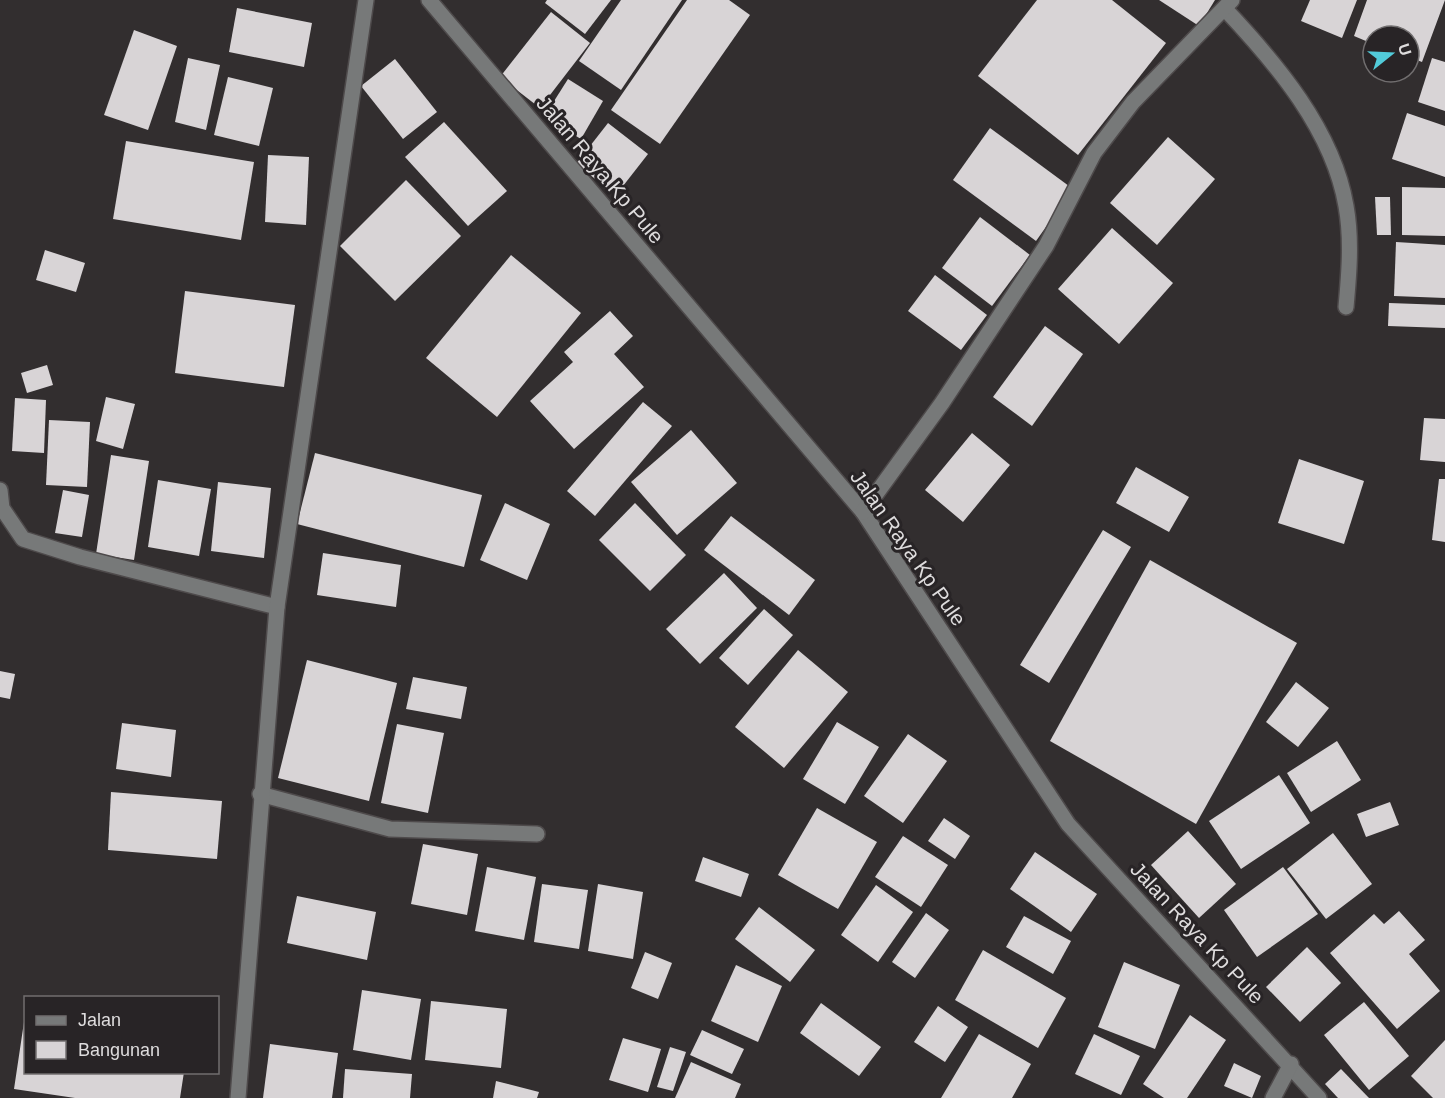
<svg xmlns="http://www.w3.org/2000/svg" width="1445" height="1098" font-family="Arial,sans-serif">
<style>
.building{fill:#d8d4d6}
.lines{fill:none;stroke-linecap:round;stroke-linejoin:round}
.minor-casing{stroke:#4e4a4b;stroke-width:18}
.minor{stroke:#777979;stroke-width:15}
.labels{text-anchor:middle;stroke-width:6;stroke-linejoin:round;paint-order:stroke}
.street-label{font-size:21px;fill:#dedcdd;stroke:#282426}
</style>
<rect width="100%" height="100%" fill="#322e2f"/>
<g class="building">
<polygon points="547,0 611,0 585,34 545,3"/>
<polygon points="621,0 682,0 621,90 579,61"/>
<polygon points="687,0 729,0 750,15 660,144 611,110"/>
<polygon points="1037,0 1112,0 1166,43 1078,155 978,76"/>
<polygon points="1159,0 1215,0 1199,26"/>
<polygon points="1310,0 1357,0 1342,38 1301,21"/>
<polygon points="1367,0 1445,0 1422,62 1409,57 1409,36 1373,36 1373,44 1354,36"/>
<polygon points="237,8 312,23 304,67 229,52"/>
<polygon points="551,12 590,43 540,108 500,77"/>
<polygon points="134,30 177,46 148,130 104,115"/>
<polygon points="188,58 220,65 206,130 175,122"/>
<polygon points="1432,58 1445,62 1445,111 1418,102"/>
<polygon points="395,59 437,112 403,139 361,86"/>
<polygon points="228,77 273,88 259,146 214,135"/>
<polygon points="568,79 603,101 581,139 544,117"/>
<polygon points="1407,113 1445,126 1445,177 1392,159"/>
<polygon points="444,122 507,191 468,226 405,157"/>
<polygon points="608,123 648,154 616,195 576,164"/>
<polygon points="990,128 1073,189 1036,241 953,180"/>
<polygon points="1168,137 1215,179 1157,245 1110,203"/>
<polygon points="126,141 254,162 241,240 113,219"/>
<polygon points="268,155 309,157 306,225 265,222"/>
<polygon points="406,180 461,236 395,301 340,246"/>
<polygon points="1402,187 1445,188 1445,236 1402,235"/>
<polygon points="1375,197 1390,197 1391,235 1377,235"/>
<polygon points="980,217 1030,255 992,306 942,268"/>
<polygon points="1112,228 1173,283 1119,344 1058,289"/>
<polygon points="1396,242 1445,245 1445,298 1394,296"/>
<polygon points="45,250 85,263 76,292 36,280"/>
<polygon points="511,255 581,313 497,417 426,358"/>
<polygon points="935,275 987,315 961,350 908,311"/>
<polygon points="185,291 295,305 284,387 175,373"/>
<polygon points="1389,303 1445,305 1445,328 1388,326"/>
<polygon points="610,311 633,336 614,354 644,387 574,449 530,401 573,362 564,352"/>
<polygon points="1045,326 1083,354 1032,426 993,397"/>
<polygon points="47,365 53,385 27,393 21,373"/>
<polygon points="106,397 135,404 123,449 96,441"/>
<polygon points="15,398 46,400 44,453 12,451"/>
<polygon points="643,402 672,426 595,516 567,491"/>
<polygon points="1424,418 1445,419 1445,462 1420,460"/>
<polygon points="49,420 90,422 87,487 46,485"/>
<polygon points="691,430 737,483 677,535 631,482"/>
<polygon points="972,433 1010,465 963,522 925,490"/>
<polygon points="315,453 482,495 464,567 297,524"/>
<polygon points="111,455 149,461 134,560 96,554"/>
<polygon points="1299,459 1364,481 1344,544 1278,523"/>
<polygon points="1136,467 1189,497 1169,532 1116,503"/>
<polygon points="1439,479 1445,479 1445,542 1432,540"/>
<polygon points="158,480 211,489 199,556 148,547"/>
<polygon points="218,482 271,488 264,558 211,551"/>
<polygon points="63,490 89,495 82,537 55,533"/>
<polygon points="505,503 550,524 527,580 480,560"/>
<polygon points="635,503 686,555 650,591 599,540"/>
<polygon points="731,516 815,580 789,615 704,550"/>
<polygon points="1103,530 1131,547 1049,683 1020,665"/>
<polygon points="323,553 401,565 396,607 317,595"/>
<polygon points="1150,560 1297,643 1196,824 1050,741"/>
<polygon points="724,573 757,608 700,664 666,629"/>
<polygon points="764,609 793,635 748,685 719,658"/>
<polygon points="798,650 848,692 784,768 735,727"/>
<polygon points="307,660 397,683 369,801 278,778"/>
<polygon points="0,671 15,674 10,699 0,697"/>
<polygon points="413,677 467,687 461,719 406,709"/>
<polygon points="1296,682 1329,708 1298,747 1266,722"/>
<polygon points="837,722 879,747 845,804 803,779"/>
<polygon points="122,723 176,730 171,777 116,769"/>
<polygon points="397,724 444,733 428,813 381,803"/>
<polygon points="908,734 947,761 903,823 864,796"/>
<polygon points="1337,741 1361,780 1311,812 1287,773"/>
<polygon points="1279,775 1310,823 1241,869 1209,821"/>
<polygon points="111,792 222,801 217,859 108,850"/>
<polygon points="1390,802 1399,825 1366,837 1357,814"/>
<polygon points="817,808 877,842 838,909 778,875"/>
<polygon points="944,818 970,836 955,859 928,841"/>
<polygon points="1188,831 1236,884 1199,918 1151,865"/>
<polygon points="1333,833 1372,884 1326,919 1287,869"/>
<polygon points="903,836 948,865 921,907 875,877"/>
<polygon points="423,844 478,854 467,915 411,904"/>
<polygon points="1035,852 1097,894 1071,932 1010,889"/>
<polygon points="703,857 749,874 741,897 695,881"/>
<polygon points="487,867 536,877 524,940 475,931"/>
<polygon points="1283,867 1318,914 1257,957 1224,910"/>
<polygon points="542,884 588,890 579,949 534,942"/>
<polygon points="598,884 643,892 633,959 588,951"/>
<polygon points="876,885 913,912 878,962 841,935"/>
<polygon points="297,896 376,912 367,960 287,943"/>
<polygon points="759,907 815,950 790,982 735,939"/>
<polygon points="1399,911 1425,940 1409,954 1440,991 1397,1029 1330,953 1374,914 1384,924"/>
<polygon points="926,913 949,930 915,978 892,962"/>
<polygon points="1024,916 1071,941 1053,974 1006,947"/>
<polygon points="1307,947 1341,983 1300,1022 1266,987"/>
<polygon points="983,950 1066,998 1038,1048 955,1000"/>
<polygon points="645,952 672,963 658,999 631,988"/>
<polygon points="1124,962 1180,985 1155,1049 1098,1027"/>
<polygon points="736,965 782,986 758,1042 711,1021"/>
<polygon points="362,990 421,999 411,1060 353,1050"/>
<polygon points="431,1001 507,1009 501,1068 425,1060"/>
<polygon points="1364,1002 1409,1056 1369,1090 1324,1035"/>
<polygon points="821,1003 881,1047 859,1076 800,1033"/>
<polygon points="938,1006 968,1027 945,1062 914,1042"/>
<polygon points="1190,1015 1226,1040 1187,1098 1164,1098 1143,1084"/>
<polygon points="24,1022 26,1072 184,1072 180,1098 75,1098 14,1089"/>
<polygon points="702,1030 744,1049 732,1074 690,1055"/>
<polygon points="979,1034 1031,1064 1012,1098 941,1098"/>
<polygon points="1094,1034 1140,1056 1121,1095 1075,1074"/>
<polygon points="623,1038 661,1049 648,1092 609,1080"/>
<polygon points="1445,1040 1445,1098 1433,1098 1411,1076"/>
<polygon points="270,1044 338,1053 332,1098 263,1098"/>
<polygon points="670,1047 686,1052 673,1091 657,1087"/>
<polygon points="691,1062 741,1084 735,1098 675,1098"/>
<polygon points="1234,1063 1261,1076 1252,1098 1224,1086"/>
<polygon points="345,1069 412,1074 410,1098 343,1098"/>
<polygon points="1341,1069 1369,1098 1338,1098 1325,1084"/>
<polygon points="496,1081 539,1092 537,1098 493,1098"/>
</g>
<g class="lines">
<g class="minor-casing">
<g id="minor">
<polyline points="429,0 863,512 1068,824 1319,1098"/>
<path d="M 1225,9 C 1276,63 1333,130 1346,206 C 1352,239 1349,274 1346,307"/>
<polyline points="0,490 2,508 23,539 80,557 277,607"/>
<polyline points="863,512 942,403 1046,246 1094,153 1133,102 1232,0"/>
<polyline points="260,794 390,829 537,834"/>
<polyline points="238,1098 277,607 366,0"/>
<polyline points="1273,1098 1291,1064"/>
</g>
</g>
<use href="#minor" class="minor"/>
</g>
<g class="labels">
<g class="street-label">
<text transform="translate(600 170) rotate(50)" y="7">Jalan Raya Kp Pule</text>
<text transform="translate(908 548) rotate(55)" y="7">Jalan Raya Kp Pule</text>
<text transform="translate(1197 933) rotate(47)" y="7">Jalan Raya Kp Pule</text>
</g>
</g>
<rect x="24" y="996" width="195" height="78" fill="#282426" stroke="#716e6f" stroke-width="1.5"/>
<rect x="36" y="1016" width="30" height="9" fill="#777979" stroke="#716e6f" stroke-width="1.5"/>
<text x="78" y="1026" font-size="18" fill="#dedcdd">Jalan</text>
<rect x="36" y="1041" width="30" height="18" fill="#d8d4d6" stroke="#716e6f" stroke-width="1.5"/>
<text x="78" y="1056" font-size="18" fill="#dedcdd">Bangunan</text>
<g transform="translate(1391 54) rotate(72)"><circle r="28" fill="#282426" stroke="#716e6f" stroke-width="1.5"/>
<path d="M0-4.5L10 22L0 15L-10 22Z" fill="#52cbd9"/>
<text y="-9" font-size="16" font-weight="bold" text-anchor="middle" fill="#dedcdd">U</text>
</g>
</svg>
